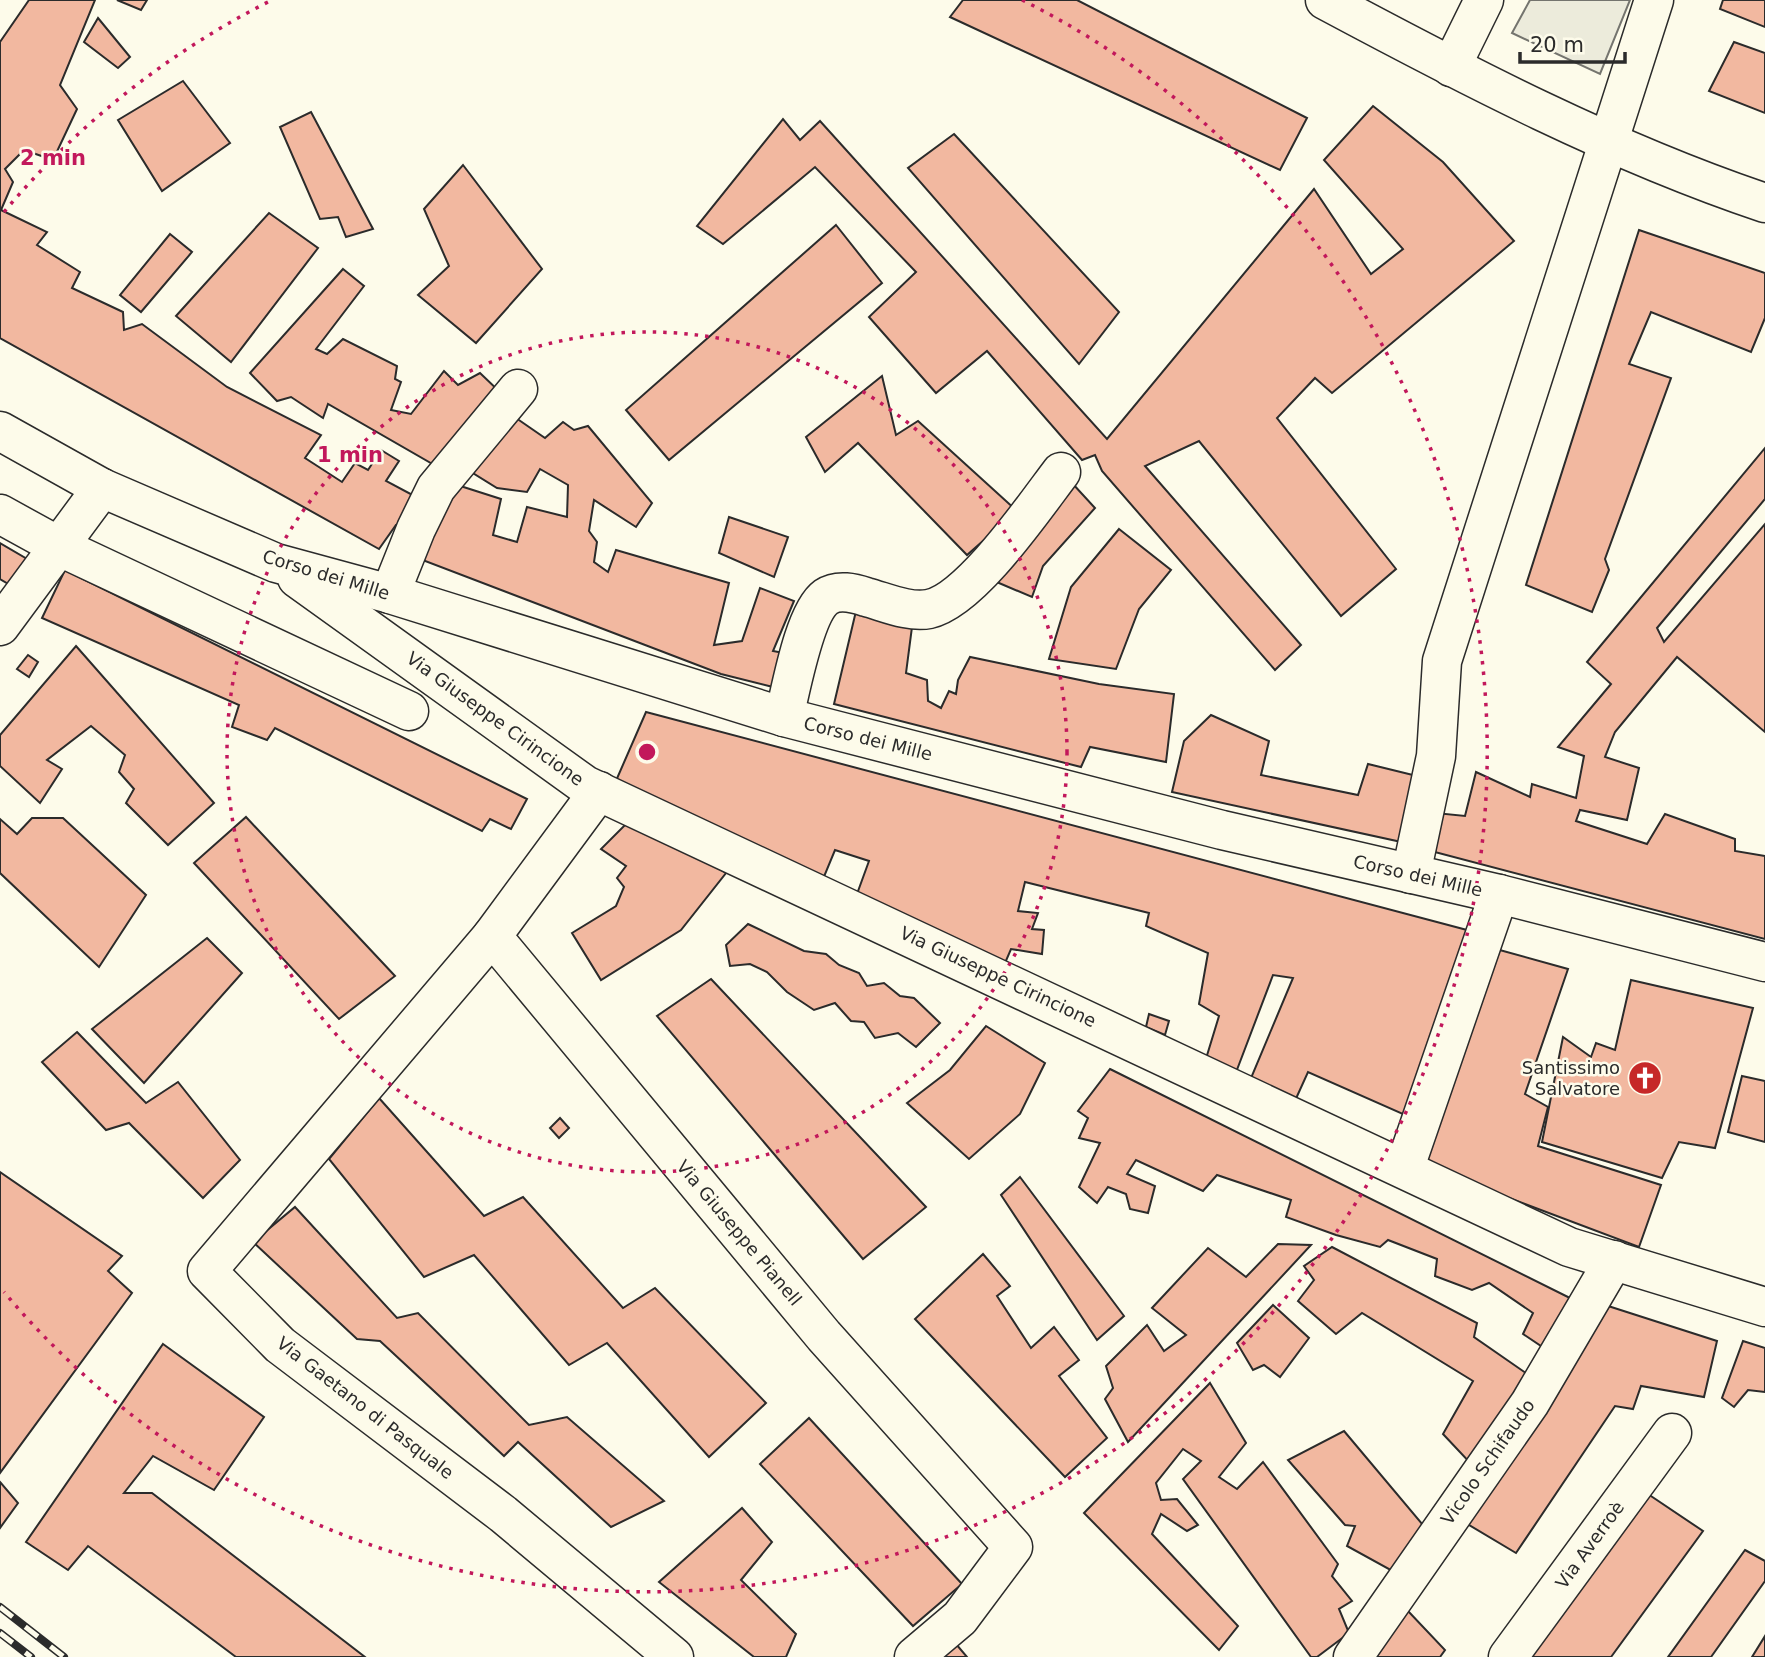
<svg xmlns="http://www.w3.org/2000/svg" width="1765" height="1657" font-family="'DejaVu Sans',sans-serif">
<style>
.green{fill:#ecebdb;stroke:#74746e;stroke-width:2}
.building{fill:#f2b8a0;stroke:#2b2b2b;stroke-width:2}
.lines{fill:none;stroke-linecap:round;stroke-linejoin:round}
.minor-casing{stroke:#2b2b2b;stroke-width:41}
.minor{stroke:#fdfbea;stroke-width:38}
.rail-casing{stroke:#2b2b2b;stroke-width:8}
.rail{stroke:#fdfbea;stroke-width:5;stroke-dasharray:16;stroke-linecap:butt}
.ring{fill:none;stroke:#c2185b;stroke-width:3.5;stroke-dasharray:3.5 7}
.labels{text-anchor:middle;stroke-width:5;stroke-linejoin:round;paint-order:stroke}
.street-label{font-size:18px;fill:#2b2b2b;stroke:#fdfbea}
.poi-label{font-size:18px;fill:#2b2b2b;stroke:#fdfbea;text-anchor:end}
.centre{fill:#c2185b;stroke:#fdfbea;stroke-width:3.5}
.ring-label{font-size:21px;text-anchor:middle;font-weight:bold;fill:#c2185b;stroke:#fdfbea;stroke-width:5;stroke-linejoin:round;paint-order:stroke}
</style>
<rect width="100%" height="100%" fill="#fdfbea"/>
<polygon class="green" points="1530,0 1630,0 1600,74 1512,33"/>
<g class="building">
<polygon points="29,0 95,0 60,85 77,109 53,160 24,150 5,169 13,182 1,210 47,232 37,245 80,272 72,288 123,312 124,330 142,324 227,387 321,435 305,458 342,482 355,463 368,470 381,450 399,461 386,481 420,499 406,523 396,525 379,549 0,338 0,42"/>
<polygon points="117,0 147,0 141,10"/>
<polygon points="963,0 1077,0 1307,118 1280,170 950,17"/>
<polygon points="1723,0 1765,0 1765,27 1720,9"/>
<polygon points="98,18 130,57 118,68 84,42"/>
<polygon points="1734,42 1765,53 1765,113 1709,91"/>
<polygon points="183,81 230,143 162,191 118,120"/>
<polygon points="1373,106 1443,162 1514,241 1332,393 1315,378 1277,418 1396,569 1341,616 1199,441 1145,466 1301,645 1275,670 1102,471 1095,455 1082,460 987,351 936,393 869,317 916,272 815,167 723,244 697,226 783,119 800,140 820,121 1107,439 1314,189 1371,274 1403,249 1324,160"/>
<polygon points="311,112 373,229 346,237 338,217 320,219 280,127"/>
<polygon points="954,134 1119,312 1079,364 908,168"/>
<polygon points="463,165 542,269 476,343 418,295 449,266 424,209"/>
<polygon points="269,213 318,248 231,362 176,316"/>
<polygon points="836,225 882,283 669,460 626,410"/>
<polygon points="1639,230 1765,273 1765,318 1751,352 1651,312 1629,364 1671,378 1605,559 1609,570 1592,612 1526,585"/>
<polygon points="170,234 192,252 141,312 120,295"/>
<polygon points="343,269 364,286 316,349 327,354 343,339 397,366 395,379 401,382 391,410 411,414 444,371 458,385 480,373 503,395 436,466 328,404 323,418 291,397 277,401 250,373"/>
<polygon points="882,376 896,435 918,421 1017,511 967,555 858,443 825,472 806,437"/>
<polygon points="516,418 545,438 563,422 574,430 588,426 652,503 636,527 594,500 589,531 597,542 594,562 608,572 616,550 729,583 714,645 742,641 760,588 794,601 773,651 789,654 773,687 721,674 412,556 451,483 501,499 493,535 517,542 527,507 567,517 568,485 540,469 527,492 497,488 468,470"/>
<polygon points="1765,448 1765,499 1657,628 1664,642 1765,524 1765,732 1677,657 1615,732 1605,757 1639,768 1627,820 1580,810 1576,821 1647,844 1665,814 1735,839 1735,851 1765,856 1765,939 1431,851 1436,813 1465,816 1476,772 1530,797 1532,784 1576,798 1584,756 1558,747 1611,684 1587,662"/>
<polygon points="1072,483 1095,508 1043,566 1032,597 992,580"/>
<polygon points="729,517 788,537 774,577 719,553"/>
<polygon points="1119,529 1171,570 1139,609 1116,669 1049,659 1071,587"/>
<polygon points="0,543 34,563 15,588 0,579"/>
<polygon points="65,570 527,799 511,829 490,819 482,831 275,728 267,740 232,727 239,705 42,618"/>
<polygon points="856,611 912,627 906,673 927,680 928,701 941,708 949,691 956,694 958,680 970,657 1099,684 1174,694 1166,762 1090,747 1081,767 834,704"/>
<polygon points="76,646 214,803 168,845 126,803 134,789 119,772 125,755 91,726 47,760 62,769 40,803 0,766 0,735"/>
<polygon points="28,655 38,662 29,677 17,669"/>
<polygon points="646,712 1467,930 1405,1115 1308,1072 1294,1103 1251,1078 1293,978 1273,975 1235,1075 1205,1062 1219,1016 1199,1004 1208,953 1146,926 1149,913 1025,882 1018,911 1038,913 1032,929 1044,930 1042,954 1011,949 1002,970 857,894 869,861 835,850 821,884 615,783"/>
<polygon points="1211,715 1269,741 1261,775 1358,795 1368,764 1417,776 1406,843 1172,792 1184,741"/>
<polygon points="634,816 726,873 681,930 601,980 572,933 616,906 624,887 617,878 626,866 601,849"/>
<polygon points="246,817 395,976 339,1019 194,863"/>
<polygon points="32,818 63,818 146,895 99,967 0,873 0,819 17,834"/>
<polygon points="748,924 804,951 826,954 839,965 859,973 867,986 884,983 900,996 914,998 940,1023 916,1047 898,1033 875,1038 864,1022 851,1021 835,1003 814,1010 787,992 767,972 750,964 730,966 726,945"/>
<polygon points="207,938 242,973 144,1083 92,1029"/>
<polygon points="1496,949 1568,969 1525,1094 1548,1107 1538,1146 1661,1185 1639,1247 1424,1166"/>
<polygon points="711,979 926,1207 863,1259 657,1016"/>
<polygon points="1631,980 1753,1008 1715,1148 1679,1142 1662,1178 1542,1142 1563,1037 1591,1057 1596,1043 1615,1050"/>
<polygon points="1149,1014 1169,1021 1165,1035 1146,1027"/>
<polygon points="986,1026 1045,1063 1020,1114 969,1159 907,1103 950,1070"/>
<polygon points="77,1032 146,1103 178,1082 240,1160 203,1198 129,1123 106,1130 42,1062"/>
<polygon points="1110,1069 1576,1301 1547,1350 1523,1334 1533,1313 1489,1283 1472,1290 1435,1276 1437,1259 1388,1240 1380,1247 1336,1235 1286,1217 1291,1200 1217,1175 1203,1191 1136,1160 1127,1174 1155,1186 1148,1213 1130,1209 1126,1194 1108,1187 1097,1203 1079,1187 1100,1143 1079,1138 1088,1118 1078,1111"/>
<polygon points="1742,1076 1765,1081 1765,1142 1728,1132"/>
<polygon points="379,1098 484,1216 523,1197 623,1308 655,1288 766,1403 709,1457 607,1343 569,1365 474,1255 424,1277 329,1159"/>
<polygon points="560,1118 569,1128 559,1138 550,1128"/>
<polygon points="0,1172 122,1256 108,1271 132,1293 0,1473"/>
<polygon points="1020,1177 1124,1316 1097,1340 1001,1195"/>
<polygon points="295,1207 397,1318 418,1313 529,1425 567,1417 664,1501 611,1527 518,1442 504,1456 380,1341 357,1339 253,1242"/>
<polygon points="1278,1244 1311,1245 1128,1442 1105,1399 1113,1388 1106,1366 1147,1325 1164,1351 1186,1335 1152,1308 1208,1248 1246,1277"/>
<polygon points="1332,1247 1477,1323 1474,1337 1533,1378 1473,1466 1443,1434 1473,1381 1362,1313 1336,1334 1298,1301 1314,1280 1304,1266"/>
<polygon points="983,1254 1010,1286 997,1296 1031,1348 1054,1327 1079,1360 1059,1376 1107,1438 1065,1477 915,1319"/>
<polygon points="1273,1305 1309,1338 1280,1377 1264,1365 1253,1370 1237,1343"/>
<polygon points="1605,1305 1717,1341 1704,1397 1641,1386 1633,1409 1615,1406 1516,1553 1464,1522"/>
<polygon points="1743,1341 1765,1348 1765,1392 1748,1390 1734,1407 1722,1398"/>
<polygon points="163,1344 264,1417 214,1490 153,1456 124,1493 152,1493 365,1657 236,1657 88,1546 68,1570 26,1542"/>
<polygon points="1210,1383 1246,1443 1219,1477 1237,1489 1263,1462 1338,1564 1332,1576 1352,1601 1339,1609 1349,1633 1317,1657 1311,1657 1183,1479 1201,1461 1183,1449 1156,1483 1161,1500 1177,1499 1198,1525 1187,1531 1161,1514 1152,1534 1238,1626 1219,1650 1084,1513"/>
<polygon points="809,1418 962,1584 913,1626 760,1464"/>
<polygon points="1344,1431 1428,1531 1396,1573 1347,1546 1355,1526 1345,1525 1288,1460"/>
<polygon points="0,1482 18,1503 0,1528"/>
<polygon points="1639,1488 1703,1531 1611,1657 1518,1657"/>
<polygon points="742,1508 772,1542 741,1580 796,1634 786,1657 754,1657 659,1582"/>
<polygon points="1745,1550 1765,1561 1765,1581 1711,1657 1668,1657"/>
<polygon points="1408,1611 1445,1650 1440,1657 1375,1657"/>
<polygon points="1765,1636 1765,1657 1752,1657"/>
<polygon points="956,1644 967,1657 944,1657"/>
</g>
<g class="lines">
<g class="minor-casing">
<g id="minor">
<path d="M 1325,0 C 1467,76 1613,152 1765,203"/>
<polyline points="1451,67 1484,0"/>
<polyline points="0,431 102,488 276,563 390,594 784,717 1222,830 1499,894 1765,962"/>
<polyline points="0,514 60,547 409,711"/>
<polyline points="297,578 585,785 1569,1247 1765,1307"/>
<polyline points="390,594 416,529 436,488 518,389"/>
<polyline points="0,626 102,488"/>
<path d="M 784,717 C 791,690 804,613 826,597 C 838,589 854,593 866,597 C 885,602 909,613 929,609 C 971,600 1035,506 1061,472"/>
<polyline points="599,791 492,936 824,1336 1013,1547 960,1618 914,1657"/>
<polyline points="1411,874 1436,756 1442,661 1654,0"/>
<polyline points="492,936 207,1271 280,1345 503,1514 674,1657"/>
<polyline points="1405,1167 1499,894"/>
<polyline points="1353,1657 1530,1403 1614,1260"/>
<polyline points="1508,1657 1672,1433"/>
</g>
</g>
<use href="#minor" class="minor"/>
<g class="rail-casing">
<g id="rail">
<polyline points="0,1607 64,1657"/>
<polyline points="0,1633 31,1657"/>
</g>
</g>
<use href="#rail" class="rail"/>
</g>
<g class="ring">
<circle cx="647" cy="752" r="420"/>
<path d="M4 212A840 840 0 0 1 272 0M1022 0A840 840 0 1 1 4 1292"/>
</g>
<defs>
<g id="church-disc" transform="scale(1.75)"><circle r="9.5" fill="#c62828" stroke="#fdfbea"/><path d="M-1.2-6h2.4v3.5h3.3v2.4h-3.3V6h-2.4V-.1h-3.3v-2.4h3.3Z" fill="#fff"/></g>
</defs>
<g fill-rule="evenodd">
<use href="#church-disc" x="1645" y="1078"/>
</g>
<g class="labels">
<g class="street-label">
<text transform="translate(326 575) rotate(17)" y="6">Corso dei Mille</text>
<text transform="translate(495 719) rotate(36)" y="6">Via Giuseppe Cirincione</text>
<text transform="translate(868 739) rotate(14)" y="6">Corso dei Mille</text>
<text transform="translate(1418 876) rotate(13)" y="6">Corso dei Mille</text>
<text transform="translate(998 977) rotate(25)" y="6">Via Giuseppe Cirincione</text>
<text transform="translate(739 1233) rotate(50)" y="6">Via Giuseppe Pianell</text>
<text transform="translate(365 1408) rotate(38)" y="6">Via Gaetano di Pasquale</text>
<text transform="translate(1488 1462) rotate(-55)" y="6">Vicolo Schifaudo</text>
<text transform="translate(1590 1545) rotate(-54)" y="6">Via Averroè</text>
</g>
<g class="poi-label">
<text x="1620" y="1074">Santissimo<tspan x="1620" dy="21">Salvatore</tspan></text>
</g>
</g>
<circle cx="647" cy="752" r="10" class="centre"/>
<g class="ring-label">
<text x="53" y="165">2 min</text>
<text x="350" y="462">1 min</text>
</g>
<path d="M1520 52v10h105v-10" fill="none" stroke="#2b2b2b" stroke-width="3.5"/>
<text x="1530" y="52" font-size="21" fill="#2b2b2b" stroke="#fdfbea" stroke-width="5" paint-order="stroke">20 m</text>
</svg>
